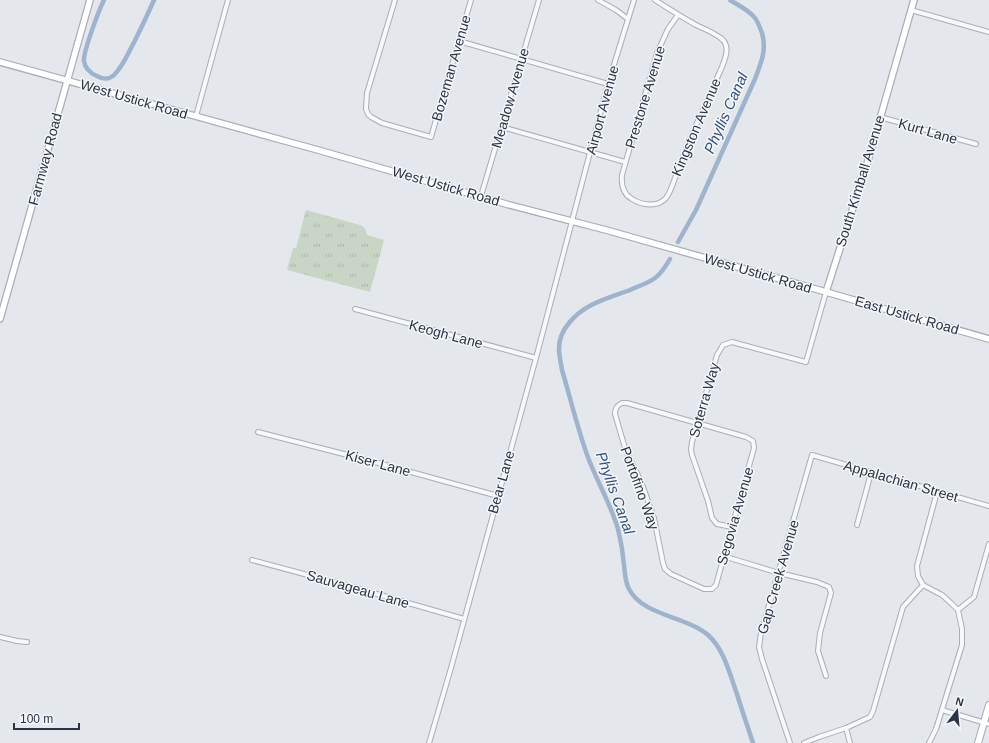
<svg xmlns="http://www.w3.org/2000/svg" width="989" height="743" font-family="Helvetica,sans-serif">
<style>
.grass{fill:url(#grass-tufts)}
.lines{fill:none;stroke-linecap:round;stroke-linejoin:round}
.canal{stroke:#9fb4cc;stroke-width:4.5}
.street-casing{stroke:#a9aeb7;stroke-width:6}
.secondary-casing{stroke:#a9aeb7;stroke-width:8}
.primary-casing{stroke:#a3abb8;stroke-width:8}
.street{stroke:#f7f8fa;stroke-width:4}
.secondary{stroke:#fff;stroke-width:5.5}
.primary{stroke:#fff;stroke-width:6}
.labels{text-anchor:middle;stroke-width:3;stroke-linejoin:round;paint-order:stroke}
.street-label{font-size:14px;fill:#2b3445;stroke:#f4f6f9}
.water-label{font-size:15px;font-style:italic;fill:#34527a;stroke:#f4f6f9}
</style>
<defs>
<pattern id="grass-tufts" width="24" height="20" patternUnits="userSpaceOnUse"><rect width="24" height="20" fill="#c9d6c5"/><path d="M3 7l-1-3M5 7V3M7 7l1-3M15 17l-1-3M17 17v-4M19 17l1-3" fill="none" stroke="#adb8ab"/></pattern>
</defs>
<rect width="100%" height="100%" fill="#e4e7ec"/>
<path class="grass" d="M 306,210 L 360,225 C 365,227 366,230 367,235 L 384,240 L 370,292 L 287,270 L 293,248 L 296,248 Z"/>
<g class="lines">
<g class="canal">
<path d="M 104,0 C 99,10 83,52 84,61 C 85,68 90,73 97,76 C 102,79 109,80 114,75 C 120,69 125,60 129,52 C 138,35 146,18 154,0"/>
<path d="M 678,242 L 696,210 L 755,79 C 761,63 767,50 762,33 C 760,28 758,22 755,18 C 749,10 738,5 730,0"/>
<path d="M 670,259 C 666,266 662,273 655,278 C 647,284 638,286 630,290 C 608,298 584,304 569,323 C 563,330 559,339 559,349 C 559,356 561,363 562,370 C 571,400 578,431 589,460 C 598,483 611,505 618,529 C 621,541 623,553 624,565 C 625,573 625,582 629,589 C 643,616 686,616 708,635 C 724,649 730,675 737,694 C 742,711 748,727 753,743"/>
</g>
<g class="street-casing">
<g id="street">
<polyline points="395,0 367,93 366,109 368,114 371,117 382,123 431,137 471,0"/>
<polyline points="598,0 616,10 628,19"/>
<path d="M 655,0 C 669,9 683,18 698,26 C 705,29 718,35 723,40 C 730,48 725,59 722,67 C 710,94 698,120 687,146 C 683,158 678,169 674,181 C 672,186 670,193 666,198 C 657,208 642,205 632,199 C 623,194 621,185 622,175 L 657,53 L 668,29 L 678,15"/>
<polyline points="911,10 989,32"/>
<polyline points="459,41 608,84"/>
<polyline points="196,116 228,0"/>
<polyline points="880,117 976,144"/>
<polyline points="502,127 625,162"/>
<polyline points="481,196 539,0"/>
<polyline points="355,309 536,358"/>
<path d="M 622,403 L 627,403 L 746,437 L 753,441 L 754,448 L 716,585 L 712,589 L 704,589 L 671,574 L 665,569 L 663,563 L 654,518 L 642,484 L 625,448 L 615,414 C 615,408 617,405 622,403 Z"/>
<polyline points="258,432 371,461 498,496"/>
<polyline points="857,525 871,473"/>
<polyline points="732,527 717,524 712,518 708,501 692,455 691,449 692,442 717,355 723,345 732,342 806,362 826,292"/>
<polyline points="723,556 779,573 817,582 829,587 831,593 820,633 818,651 826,676"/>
<polyline points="252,560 356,588 464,619"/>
<polyline points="958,610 974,597 989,544"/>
<polyline points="0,637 17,641 27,642"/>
<polyline points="942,710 989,724"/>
<polyline points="846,728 850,743"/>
<polyline points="429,743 451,668 536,358 608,84 634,0"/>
<polyline points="790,743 762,659 759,647 761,633 812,455 989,506"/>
<polyline points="804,743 819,737 846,728 870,717 873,711 903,607 923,585"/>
<polyline points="929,743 936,729 962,645 962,629 958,610 952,604 942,595 923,585 918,576 917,566 937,492"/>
</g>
</g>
<g class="secondary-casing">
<g id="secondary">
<polyline points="0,62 318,150 506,204 606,230 826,292 989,339"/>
<polyline points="826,292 867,164 914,0"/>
<polyline points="0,319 90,0"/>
</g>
</g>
<g class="primary-casing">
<polyline id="primary" points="978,743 989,705"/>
</g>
<use href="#street" class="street"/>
<use href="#secondary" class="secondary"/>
<use href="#primary" class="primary"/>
</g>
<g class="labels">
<g class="street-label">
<text transform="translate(451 68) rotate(-74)" y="5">Bozeman Avenue</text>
<text transform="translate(645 97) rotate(-73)" y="5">Prestone Avenue</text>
<text transform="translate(510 98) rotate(-74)" y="5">Meadow Avenue</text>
<text transform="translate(134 99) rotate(16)" y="5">West Ustick Road</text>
<text transform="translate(602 110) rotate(-75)" y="5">Airport Avenue</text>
<text transform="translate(696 127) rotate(-67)" y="5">Kingston Avenue</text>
<text transform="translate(928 131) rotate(16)" y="5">Kurt Lane</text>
<text transform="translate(45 159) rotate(-75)" y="5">Farmway Road</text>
<text transform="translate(860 181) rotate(-73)" y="5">South Kimball Avenue</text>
<text transform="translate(446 186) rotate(16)" y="5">West Ustick Road</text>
<text transform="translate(758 273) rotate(16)" y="5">West Ustick Road</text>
<text transform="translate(907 315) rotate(16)" y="5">East Ustick Road</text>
<text transform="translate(446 334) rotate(15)" y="5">Keogh Lane</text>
<text transform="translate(704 400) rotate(-74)" y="5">Soterra Way</text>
<text transform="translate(378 463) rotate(15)" y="5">Kiser Lane</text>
<text transform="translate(901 481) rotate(16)" y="5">Appalachian Street</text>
<text transform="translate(501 482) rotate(-74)" y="5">Bear Lane</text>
<text transform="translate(640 488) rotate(70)" y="5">Portofino Way</text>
<text transform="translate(735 516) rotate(-74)" y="5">Segovia Avenue</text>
<text transform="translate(778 577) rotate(-74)" y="5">Gap Creek Avenue</text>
<text transform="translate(358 589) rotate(16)" y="5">Sauvageau Lane</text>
</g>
<g class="water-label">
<text transform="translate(726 113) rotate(-66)" y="5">Phyllis Canal</text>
<text transform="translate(615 493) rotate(70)" y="5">Phyllis Canal</text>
</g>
</g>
<g transform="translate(957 711) rotate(16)" stroke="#f4f6f9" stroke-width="3" paint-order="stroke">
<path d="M0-3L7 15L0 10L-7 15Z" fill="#2b3445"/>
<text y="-6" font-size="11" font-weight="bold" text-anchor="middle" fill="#2b3445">N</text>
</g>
<path d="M14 723v6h65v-6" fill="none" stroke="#2b3445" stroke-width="2"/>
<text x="20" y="723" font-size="12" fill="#2b3445" stroke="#f4f6f9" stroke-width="3" paint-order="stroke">100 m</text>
</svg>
